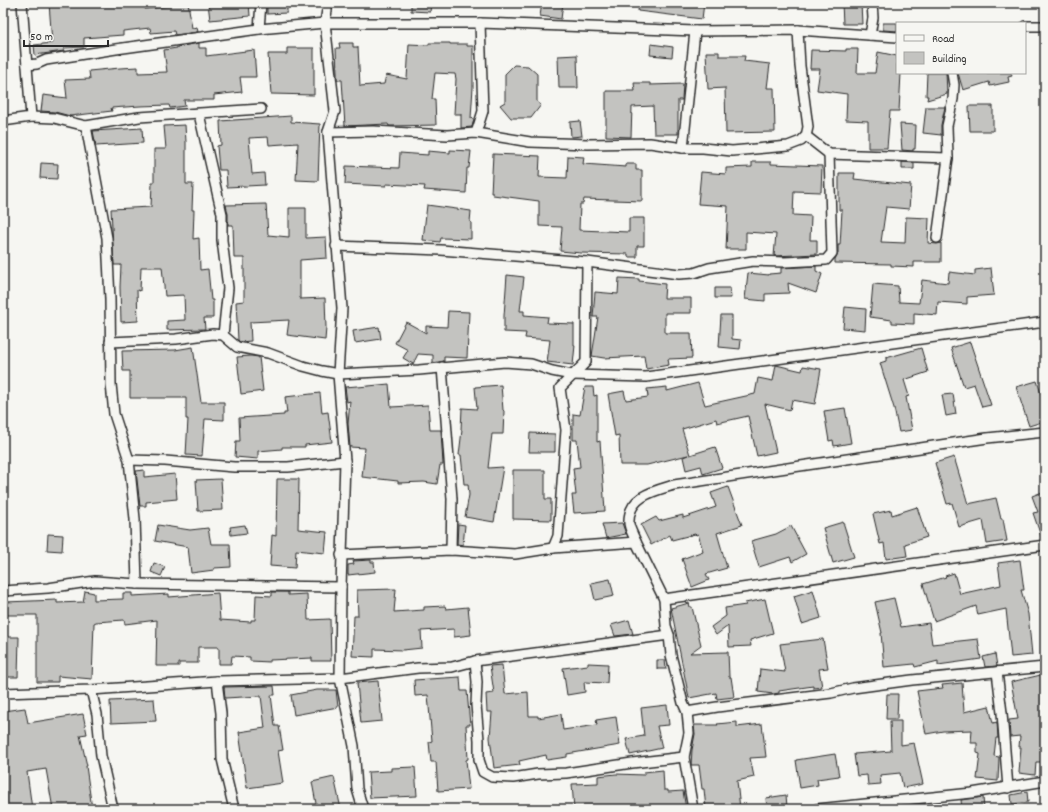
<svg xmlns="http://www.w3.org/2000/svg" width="1048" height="812" font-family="Dekko,sans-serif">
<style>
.building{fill:#c3c3c0;stroke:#2b2b2b}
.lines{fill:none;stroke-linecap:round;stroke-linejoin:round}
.minor-casing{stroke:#2b2b2b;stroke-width:12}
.minor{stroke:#f6f6f2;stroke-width:9}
</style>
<rect width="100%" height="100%" fill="#f6f6f2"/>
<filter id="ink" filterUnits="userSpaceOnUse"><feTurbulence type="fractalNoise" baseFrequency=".025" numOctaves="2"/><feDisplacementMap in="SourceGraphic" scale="8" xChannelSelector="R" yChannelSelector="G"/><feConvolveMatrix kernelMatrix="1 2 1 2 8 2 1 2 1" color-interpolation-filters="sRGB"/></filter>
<g filter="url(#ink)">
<g class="building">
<polygon points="49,3 144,3 145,9 171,6 171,3 188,3 192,28 197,27 198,32 175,35 174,31 151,33 150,28 123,31 123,35 84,38 84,47 64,48 64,51 35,55 34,45 52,43"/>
<polygon points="208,3 249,3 250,16 210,20"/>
<polygon points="267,3 287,3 287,13 267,14"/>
<polygon points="411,3 431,3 430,12 411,11"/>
<polygon points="542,3 563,3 561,19 540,16"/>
<polygon points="639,3 704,3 702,19 638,11"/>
<polygon points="842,3 861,3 862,24 843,24"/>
<polygon points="883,23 897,23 897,31 883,30"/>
<polygon points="199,43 199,48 206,48 206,56 254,50 256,77 240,77 242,92 214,95 214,100 184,100 185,106 170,108 169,105 140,106 111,108 112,111 70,116 55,112 41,111 43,95 67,98 65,80 90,79 89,71 120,68 138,67 138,73 167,72 164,50 177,48 177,47"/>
<polygon points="339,43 353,43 353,47 358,47 360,86 384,84 386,75 407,79 409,44 429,45 429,43 450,43 450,44 467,44 467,46 473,46 473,87 471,118 474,119 472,127 461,128 461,114 454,114 456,79 455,74 435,73 432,99 435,99 436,125 391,126 389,126 388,124 345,126 342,80 337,80 337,73 336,48 340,48"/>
<polygon points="651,44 673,47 672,57 650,55"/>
<polygon points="287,48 314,48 314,95 271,94 268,54 287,54"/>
<polygon points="846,49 858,49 857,73 875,73 878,52 897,56 897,73 901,73 899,111 890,111 887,148 868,148 868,121 846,120 847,94 817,90 820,69 810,69 811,50 846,51"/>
<polygon points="706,52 719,52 719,56 745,56 744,61 770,64 767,88 774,88 775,132 726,133 725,88 708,89"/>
<polygon points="577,55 578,88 559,88 558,56"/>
<polygon points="514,65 528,66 537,74 537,102 541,105 531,118 511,118 500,105 505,102 505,74"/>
<polygon points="927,73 946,73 947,94 927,100 928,96 926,96"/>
<polygon points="958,73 1011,73 1012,76 1008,77 1009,82 990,86 989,82 963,90"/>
<polygon points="634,83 650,83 650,85 683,84 682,100 678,100 678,134 654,134 653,106 632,107 631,137 606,136 606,91 635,91"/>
<polygon points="969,106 993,106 993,131 970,131"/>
<polygon points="926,107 945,107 941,125 941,135 923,133"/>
<polygon points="291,116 291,122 320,124 318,181 296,180 298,143 269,145 268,137 249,138 252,174 264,173 265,185 227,187 226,170 219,170 217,146 221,145 220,121"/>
<polygon points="580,121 582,136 571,137 570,122"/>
<polygon points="900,124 916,125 915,149 913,149 913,151 902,150"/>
<polygon points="185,125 186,142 186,184 193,184 192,210 194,210 193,239 199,238 200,270 208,269 211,300 213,300 213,318 204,318 205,329 167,330 167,321 185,320 184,295 165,296 162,267 141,267 140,291 137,290 138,321 121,322 120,287 121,265 114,265 111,209 151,207 152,183 154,183 154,149 166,149 164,126"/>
<polygon points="142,128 143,143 96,146 93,131"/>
<polygon points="450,150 471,151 469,168 467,168 466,193 424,190 425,186 386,184 386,186 345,184 346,166 399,168 400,153 428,155 428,151 450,153"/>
<polygon points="493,154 540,156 539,177 567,178 568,156 584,157 583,164 626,167 626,164 636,164 636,170 642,170 642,201 584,199 583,204 580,204 579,230 629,232 629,218 644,218 644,246 637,246 637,257 628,257 628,254 581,253 560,251 562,227 539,226 539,201 493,195 493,193 491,193"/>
<polygon points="752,162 771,162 771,164 822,166 821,192 794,191 793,215 811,216 810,240 817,240 817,254 774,256 776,234 746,232 746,249 726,249 728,206 698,204 701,172 726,174 726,168 752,167"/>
<polygon points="902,162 914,163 914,169 902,169"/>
<polygon points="41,163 58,164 57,179 40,178"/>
<polygon points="839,173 855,173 854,179 911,185 909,209 886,207 881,242 905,243 906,217 929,218 928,243 937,244 941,243 941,262 914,262 914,267 891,266 891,264 835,263 835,259 838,253 838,245 840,245 842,210 839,210"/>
<polygon points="266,204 268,235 289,237 289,208 306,208 306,238 326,237 327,258 300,260 300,299 325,298 326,328 325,340 287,335 289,320 250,322 251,341 240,342 238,340 236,302 244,301 244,258 234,258 233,225 228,225 228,214 226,205"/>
<polygon points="427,205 471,211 470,222 471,222 471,239 441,238 440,242 423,240"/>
<polygon points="816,266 816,271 822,274 816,293 788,283 789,293 765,294 765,301 745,299 748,273 769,275 769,274 781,273 781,268"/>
<polygon points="991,268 994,295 967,297 967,304 938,302 937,315 914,313 914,324 892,323 892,320 870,317 873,284 898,286 899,302 919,303 922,280 948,283 949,272 975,275 975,270"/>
<polygon points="507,275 524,277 520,311 524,311 524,315 548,317 547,323 574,324 574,345 575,345 573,365 547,362 550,340 525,338 526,333 504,332 504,316"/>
<polygon points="619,278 639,279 639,281 665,284 664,298 691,298 691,313 665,313 665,333 691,333 692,358 668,359 669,365 646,369 644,356 604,358 592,356 598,317 593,317 595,292 618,294"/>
<polygon points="715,288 730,288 731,298 715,298"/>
<polygon points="845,307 866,309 865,330 843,328"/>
<polygon points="448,311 469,312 467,358 444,357 444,361 433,363 433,355 418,354 413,364 403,358 408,350 395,343 406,322 426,333 426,326 447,327"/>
<polygon points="721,315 732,315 732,339 741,340 740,349 719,347"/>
<polygon points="379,327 381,339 355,343 353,331"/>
<polygon points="970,342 991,405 982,407 974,384 964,387 951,348"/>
<polygon points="193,347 201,402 224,402 224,420 205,419 202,456 186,455 188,419 186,419 186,398 130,398 130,371 123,371 122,351 175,350"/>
<polygon points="921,348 928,372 904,380 909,396 906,397 912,430 899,432 894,408 880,363 886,361 886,358"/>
<polygon points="251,356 259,357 263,391 241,394 237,357"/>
<polygon points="776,365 802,371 803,366 821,369 815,404 792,400 790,410 765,404 776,452 757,456 748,416 717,423 716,419 682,429 690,455 715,447 722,468 703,474 701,466 686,470 683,457 688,455 647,465 620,465 619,435 615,436 608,394 624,391 626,400 648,397 647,389 667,387 667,391 698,383 705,405 755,394 758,378 773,381"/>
<polygon points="1037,381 1045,406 1045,421 1029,426 1016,387"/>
<polygon points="389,384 391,407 428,405 430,430 441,430 443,465 440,465 437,484 424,482 398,483 398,481 362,477 365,448 350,447 348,424 350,401 347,402 345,387 357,386 358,387"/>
<polygon points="501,385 503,410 504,411 503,434 492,434 488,468 503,467 494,522 465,517 469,495 468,484 464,484 461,455 459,455 462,430 461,430 462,408 477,409 475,387"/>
<polygon points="585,387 593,387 594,396 597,395 597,442 600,441 605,511 574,513 572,495 576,495 573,468 580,467 577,440 573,440 573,414 580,415"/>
<polygon points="320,393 322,413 328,412 332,442 305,445 305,447 282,447 282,449 258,451 258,459 235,457 236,441 240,441 239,418 284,415 284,413 287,413 285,397"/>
<polygon points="953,394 956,414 946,416 942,395"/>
<polygon points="845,408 851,443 834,446 833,440 829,441 824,411"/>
<polygon points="530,433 555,434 555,452 529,452"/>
<polygon points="954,457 968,504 996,498 1001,519 1003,519 1007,541 987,544 983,520 959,527 952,503 947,504 935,463"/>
<polygon points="144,470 144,477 175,474 177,499 146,502 146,506 140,506 136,471"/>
<polygon points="513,470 545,470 545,499 551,499 551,520 513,519"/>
<polygon points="221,479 223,510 198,511 196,480"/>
<polygon points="277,479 299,479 298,529 327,532 325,553 296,550 295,568 270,566 272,535 276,536"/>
<polygon points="728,487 742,525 717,533 727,568 706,574 709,580 692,587 682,559 703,551 698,534 696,535 695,534 672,540 670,535 651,545 641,525 656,517 659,521 683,515 683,518 716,507 711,493"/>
<polygon points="1045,491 1045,539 1042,539 1033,513 1038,512 1032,496"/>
<polygon points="917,507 927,537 905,544 907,556 886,559 884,543 880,544 873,514 891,510 892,515"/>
<polygon points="843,522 854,557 833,563 823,528"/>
<polygon points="622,523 626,534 606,538 602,524"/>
<polygon points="458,524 465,525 463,545 457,544"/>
<polygon points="158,525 190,530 208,528 211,544 230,544 231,567 214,568 214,570 191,573 188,547 155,541"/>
<polygon points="245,525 247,533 231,535 230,527"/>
<polygon points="791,526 806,554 792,562 790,557 759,567 751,541 776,534"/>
<polygon points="48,534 63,535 62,551 47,550"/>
<polygon points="371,560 371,562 374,562 375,572 348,575 348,565 354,564 353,561"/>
<polygon points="1020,560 1024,590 1021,590 1028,614 1032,655 1011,657 1006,609 978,615 976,606 934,621 923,584 946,577 945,576 954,573 960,594 1001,585 998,563"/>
<polygon points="154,563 165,567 161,576 151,572"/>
<polygon points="610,579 614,596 595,600 591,583"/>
<polygon points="396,589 394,612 424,610 424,607 445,606 446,609 468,607 471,635 454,637 454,629 421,631 422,648 403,650 374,649 374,657 352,656 354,616 358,616 357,590"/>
<polygon points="813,590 821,618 802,624 794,596"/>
<polygon points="85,591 94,593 94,600 123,599 123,593 132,593 132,596 169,594 169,597 218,593 220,620 251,622 251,620 255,620 256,595 272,596 272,592 288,592 288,595 307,594 308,620 330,619 331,661 312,661 312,658 270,660 270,662 250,661 250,657 232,656 231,664 219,664 219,647 198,647 198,663 179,663 179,666 156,666 157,620 125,624 124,620 96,622 94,623 92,679 58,676 58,682 37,682 37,615 5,615 5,602 57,600 57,603 83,602"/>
<polygon points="894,598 901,627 929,623 932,644 978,639 981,659 938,665 938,661 915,667 914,664 884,667 881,633 882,633 875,602"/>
<polygon points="765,599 773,633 750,640 751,646 729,647 728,626 716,635 711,627 726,616 725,608 746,605 745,603"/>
<polygon points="689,603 690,607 692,607 701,645 690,653 728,652 729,677 731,677 734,697 717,699 716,693 689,698 671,608"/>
<polygon points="629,620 633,634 615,636 611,625"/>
<polygon points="3,637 19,637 18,677 3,677"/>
<polygon points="823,639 828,668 819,669 822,687 813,688 813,686 779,691 779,693 773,694 758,692 760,669 785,672 780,644"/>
<polygon points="995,654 997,666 985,667 983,657"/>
<polygon points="657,660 665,660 666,669 657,669"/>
<polygon points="588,663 608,664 607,683 584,682 585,692 567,695 563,668 588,665"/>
<polygon points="502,665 505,694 528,692 529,716 538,716 538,718 561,714 563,730 597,725 596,720 616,717 620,745 567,754 567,757 547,760 546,755 519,761 520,765 494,768 490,738 492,712 487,712 486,694 494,693 490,666"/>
<polygon points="1045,674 1045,741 1043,762 1036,762 1035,775 1019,773 1021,747 1019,747 1020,736 1010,737 1009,720 1018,719 1011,682"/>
<polygon points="460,677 461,691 467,691 470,725 466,725 468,759 466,760 469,789 438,791 436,762 431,762 429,742 432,741 428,695 415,696 414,680"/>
<polygon points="378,681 382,721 361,723 357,683"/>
<polygon points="962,683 964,712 989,706 993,723 997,722 998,738 996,738 994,756 999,757 998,781 977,779 980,754 977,753 977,743 971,743 972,730 943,731 926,734 917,691 943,688 942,685"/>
<polygon points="274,686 275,695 271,695 275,726 279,726 283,750 278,751 283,783 247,788 239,732 265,728 261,696 225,698 224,687"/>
<polygon points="317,690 336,690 338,707 294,715 291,695"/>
<polygon points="887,694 898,694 897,719 886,719"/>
<polygon points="154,699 156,721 111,723 110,701"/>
<polygon points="667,705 669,725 657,726 662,748 630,755 626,739 644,736 641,708"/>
<polygon points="25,708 28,723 83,714 87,734 80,735 87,766 86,766 92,809 53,809 46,769 27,772 32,809 6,809 3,785 3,711"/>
<polygon points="890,721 901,721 901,745 914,743 923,784 903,788 900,773 880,775 881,784 868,785 867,775 857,776 854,754 891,751"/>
<polygon points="737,722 737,727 762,724 766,757 750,758 754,777 737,781 740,809 706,809 704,789 702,789 699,765 691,765 692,750 695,734 694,725 718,725 717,724"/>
<polygon points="835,754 839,776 817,779 818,785 800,788 796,760"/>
<polygon points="415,767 417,796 370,798 368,772 391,771 391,768"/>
<polygon points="663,770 664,790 668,790 668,792 683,791 686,809 574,809 572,784 598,783 598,776 616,774 644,775 644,772"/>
<polygon points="334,777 341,809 317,809 312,782"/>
<polygon points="1027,792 1028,802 1012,804 1011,795"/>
<polygon points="786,795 787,807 767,809 766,798"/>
<polygon points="983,797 984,809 962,809 961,800"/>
</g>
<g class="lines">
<g class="minor-casing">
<g id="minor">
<polyline points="327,3 327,10 325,23 335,111 328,132 342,308 338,374 345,461 341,587 340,678 354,746 357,789 363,809"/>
<polyline points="1025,26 1045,26"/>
<polyline points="259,29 261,3"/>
<polyline points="870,35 873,18 872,3"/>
<polyline points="27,65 37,64 46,60 116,49 259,29 325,23 480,23 695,31 798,30 897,37"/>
<polyline points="199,114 222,214 222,240 228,288 223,335"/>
<polyline points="31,117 54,118 86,126 139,117 261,109"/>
<polyline points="3,121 31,117 22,3"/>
<polyline points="328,132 373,131 447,135 476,133 530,142 588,144 650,143 683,148 703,148 732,151 788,146 801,141 806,136 808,127 800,66 798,30"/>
<polyline points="476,133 483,111 480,23"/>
<polyline points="806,136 829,154 948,158"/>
<polyline points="683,148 695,31"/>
<polyline points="937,238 948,158 947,126 953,99 954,85 952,73"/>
<polyline points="336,246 441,250 587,262 679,274 694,273 709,268 753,261 785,262 826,260 832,253 829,154"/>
<polyline points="110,342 176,339 213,334 223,335 237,347 268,353 303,366 322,371 338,374 419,370 505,362 531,364 552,371 572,375 646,377 1045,322"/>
<polyline points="442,367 452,499 451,550"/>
<polyline points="129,460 165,461 234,467 288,467 345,461"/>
<path d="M 636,542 C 634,536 628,527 629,521 C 629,496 654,491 674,485 L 987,438 L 1045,432"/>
<polyline points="553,548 558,536 566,430 560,388 586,362 587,262"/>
<polyline points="341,555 451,550 515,554 553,548 636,542 664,599 666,626 669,635 671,655 683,703 687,712 689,733 684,757"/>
<polyline points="137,584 341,587"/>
<polyline points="3,591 48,588 95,581 137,584 135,519 129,460 114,414 111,384 110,299 107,238 86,126"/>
<polyline points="664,599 1045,545"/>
<polyline points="475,661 669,635"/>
<polyline points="997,672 1002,713 1008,788"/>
<polyline points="217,681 221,713 222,759 234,809"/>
<polyline points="91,690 97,714 101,756 113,809"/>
<polyline points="3,693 91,690 217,681 340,678 418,668 452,667 475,661 477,682 476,705 479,740 479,760 483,772 492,777 513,778 538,774 566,773 632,763 684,757 693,809"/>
<polyline points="687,712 717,707 831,693 853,688 912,680 1045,667"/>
<polyline points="817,809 972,793 1045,781"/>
</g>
</g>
<use href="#minor" class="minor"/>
</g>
</g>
<rect width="1048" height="812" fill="none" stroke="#f6f6f2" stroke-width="16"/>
<rect x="8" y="8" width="1032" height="796" fill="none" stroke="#2b2b2b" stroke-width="1.5" filter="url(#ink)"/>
<rect x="896" y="22" width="130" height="52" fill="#f6f6f2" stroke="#a5a5a2"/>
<rect x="904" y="35" width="20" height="6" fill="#f6f6f2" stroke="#a5a5a2"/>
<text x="932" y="42" font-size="12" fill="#2b2b2b">Road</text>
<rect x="904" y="52" width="20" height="12" fill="#c3c3c0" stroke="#a5a5a2"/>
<text x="932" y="62" font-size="12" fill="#2b2b2b">Building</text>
<path d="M24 40v6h84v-6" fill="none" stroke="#2b2b2b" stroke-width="2"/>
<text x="30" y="40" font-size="12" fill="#2b2b2b" stroke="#f6f6f2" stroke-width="3" paint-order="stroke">50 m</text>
</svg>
